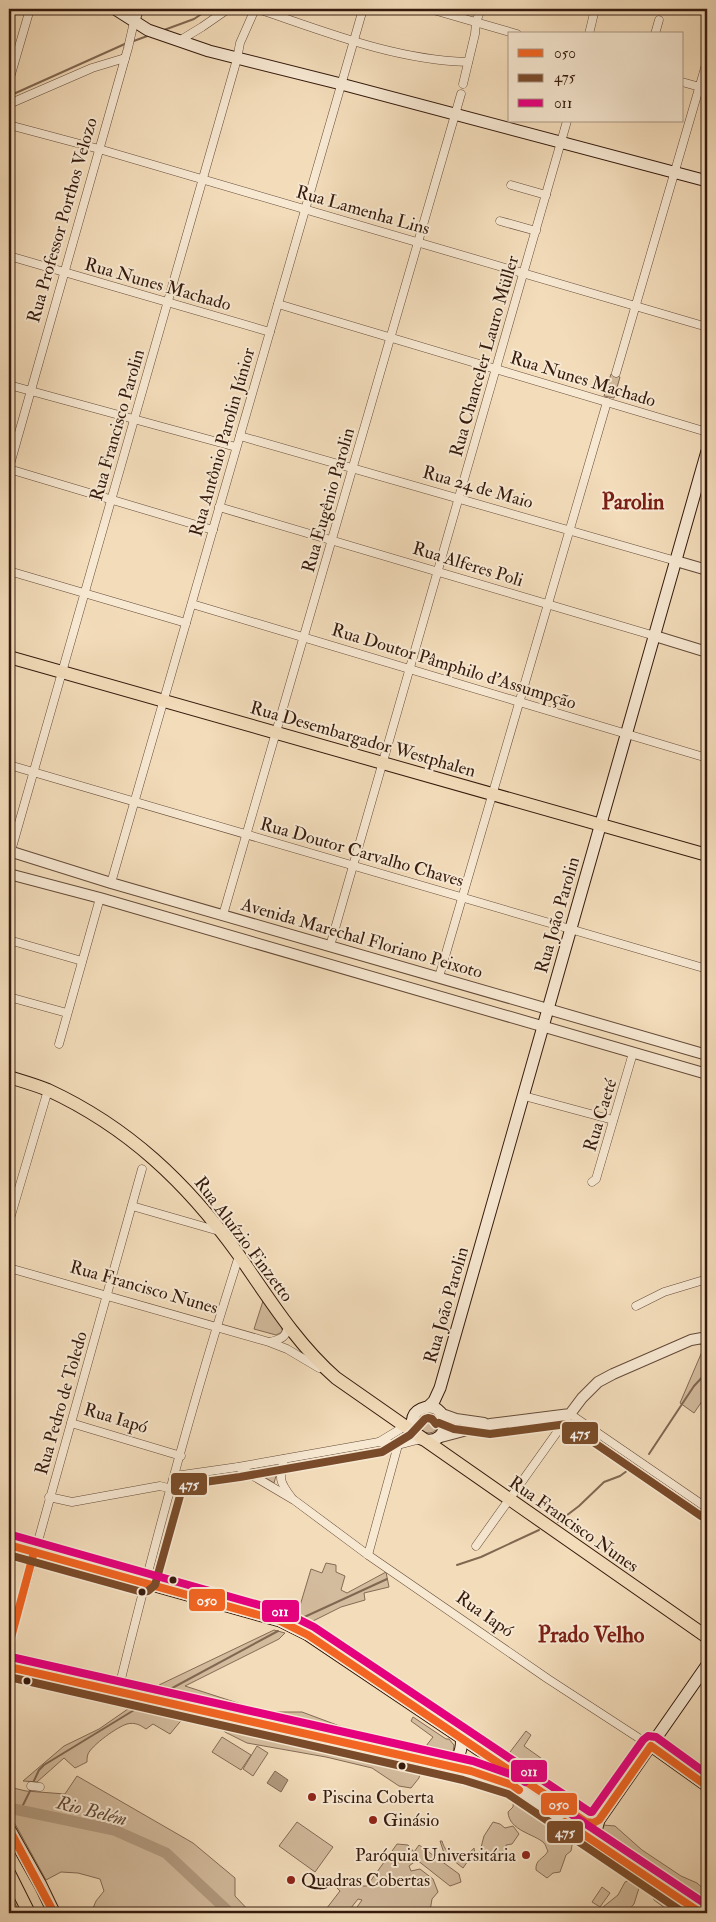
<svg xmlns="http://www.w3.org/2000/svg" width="716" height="1922" font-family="'IM FELL Double Pica',serif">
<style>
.green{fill:#d3bb9d;stroke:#846a55}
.water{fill:#b29a7f;stroke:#806751}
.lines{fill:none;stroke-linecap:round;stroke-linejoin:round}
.stream{stroke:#806751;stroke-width:2}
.river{stroke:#b29a7f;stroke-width:11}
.minor-casing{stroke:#644a38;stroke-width:9}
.tertiary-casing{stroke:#644a38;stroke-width:12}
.secondary-casing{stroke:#351a0d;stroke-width:13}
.primary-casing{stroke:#351a0d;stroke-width:14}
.trunk-casing{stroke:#351a0d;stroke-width:14}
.minor{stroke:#f7e8d2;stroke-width:8}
.tertiary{stroke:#f7e8d2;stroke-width:10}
.secondary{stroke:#f7e8d2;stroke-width:11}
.primary{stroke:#f3dcba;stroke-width:12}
.trunk{stroke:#f3dcba;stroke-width:12}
.bus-1-casing{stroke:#f7e8d2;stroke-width:11}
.bus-2-casing{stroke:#f7e8d2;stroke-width:11}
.bus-3-casing{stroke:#f7e8d2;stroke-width:11}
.bus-1{stroke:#f26522;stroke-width:8}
.bus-2{stroke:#7a4b2a;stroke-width:8}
.bus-3{stroke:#e5007d;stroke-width:8}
.bus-dot{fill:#351a0d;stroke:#f7e8d2;stroke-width:2}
.poi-dot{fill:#8f2418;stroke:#f7e8d2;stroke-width:2}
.labels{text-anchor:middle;stroke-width:4;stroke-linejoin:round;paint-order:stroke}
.street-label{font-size:18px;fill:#351a0d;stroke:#f7e8d2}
.poi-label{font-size:18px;fill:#351a0d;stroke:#f7e8d2;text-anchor:start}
.water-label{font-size:19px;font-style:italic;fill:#614735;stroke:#f7e8d2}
.district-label{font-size:22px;font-weight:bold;fill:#7a1f14;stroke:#f7e8d2}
.line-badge{stroke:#f7e8d2;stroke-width:2}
.badge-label{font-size:14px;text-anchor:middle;font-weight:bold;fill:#fff}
</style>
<rect width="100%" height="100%" fill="#f3dcba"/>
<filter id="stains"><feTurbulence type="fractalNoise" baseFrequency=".004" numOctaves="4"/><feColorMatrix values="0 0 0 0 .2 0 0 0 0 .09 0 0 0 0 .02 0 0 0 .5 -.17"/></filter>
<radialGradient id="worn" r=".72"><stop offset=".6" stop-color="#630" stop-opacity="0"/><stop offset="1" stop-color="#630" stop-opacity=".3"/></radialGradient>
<g class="green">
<polygon points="611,374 620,377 614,398 604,396"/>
<polygon points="263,1301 282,1325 282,1332 276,1335 254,1329"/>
<polygon points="697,1342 707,1343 707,1394 694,1413 680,1403 704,1347"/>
<circle cx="429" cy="1423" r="10"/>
<polygon points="279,1465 274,1483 253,1470"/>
<polygon points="326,1563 336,1565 336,1572 345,1576 341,1590 347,1593 386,1572 389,1587 364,1593 365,1600 341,1607 305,1625 296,1619 311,1569 322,1573"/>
<polygon points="274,1630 285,1633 279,1639 185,1686 247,1706 253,1710 249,1717 168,1698 158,1692 159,1685"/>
<path d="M 138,1702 L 184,1713 L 184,1717 L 170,1734 L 153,1724 L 146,1729 C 140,1725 135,1722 127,1724 C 117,1727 92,1745 88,1754 C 87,1757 87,1759 87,1762 L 75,1768 L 64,1758 L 37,1782 L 23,1781 L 64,1746 L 99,1729 Z"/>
<polygon points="270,1712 302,1712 345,1728 426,1746 433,1737 411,1721 413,1717 446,1739 449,1739 454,1745 453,1753 444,1758 271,1722 266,1718"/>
<polygon points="209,1718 374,1753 421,1767 419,1778 411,1788 399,1786 372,1768 326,1757 247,1743 225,1732"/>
<polygon points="526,1731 531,1735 524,1746 545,1761 534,1775 507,1756"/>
<polygon points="222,1737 251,1755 241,1770 212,1752"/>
<polygon points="257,1746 268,1753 253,1776 243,1769"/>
<polygon points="77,1776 193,1843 235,1878 235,1896 251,1913 91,1913 96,1901 104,1891 100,1879 78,1873 61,1872 46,1880 9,1813 9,1787 26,1791 65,1794"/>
<path d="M 514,1791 L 574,1834 L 571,1851 L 566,1855 L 560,1872 L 553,1873 L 547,1878 L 536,1870 C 535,1859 544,1859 548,1851 C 546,1848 546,1845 544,1843 C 535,1834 509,1831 508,1812 L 513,1807 Z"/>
<polygon points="297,1822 333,1847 315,1872 279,1846"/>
<polygon points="493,1822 500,1824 505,1828 513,1826 519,1834 512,1844 506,1845 506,1851 500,1854 479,1855 484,1836"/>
<polygon points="603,1825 615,1826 642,1850 681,1876 697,1883 707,1892 707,1913 704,1913 649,1873 643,1864 636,1865 603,1842 599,1831"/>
<path d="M 440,1841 L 442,1841 C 446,1857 463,1862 474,1848 L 475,1854 L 470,1858 L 463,1868 L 444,1853 Z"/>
<polygon points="397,1844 408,1845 414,1852 419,1845 459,1874 461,1882 450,1886 417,1860 409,1866 411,1871 420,1869 433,1879 438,1892 432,1899 430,1911 433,1913 353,1913 362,1900 358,1899 347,1913 323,1913 340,1891 335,1886 342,1877 353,1880 363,1886 367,1886"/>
<polygon points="631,1880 639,1888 634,1904 626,1913 601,1913 603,1907 618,1895 625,1882"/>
<polygon points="648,1881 697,1913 662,1913 665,1908 654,1900"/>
<polygon points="602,1887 610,1893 600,1907 592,1902"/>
<polygon points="9,1892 20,1913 9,1913"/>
</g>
<polygon class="water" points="275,1771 288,1780 281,1792 267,1783"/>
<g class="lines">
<g class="stream">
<polyline points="164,30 194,19 209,9"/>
<polyline points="131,42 150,35"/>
<polyline points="9,96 127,43"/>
<polyline points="649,1454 694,1386 707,1372"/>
<polyline points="558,1522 579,1506 604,1482 620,1476 635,1465"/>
<polyline points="457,1565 481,1557 539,1530"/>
<polyline points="300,1619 387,1579"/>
<polyline points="163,1693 278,1631"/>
<polyline points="32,1785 39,1770 44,1765 144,1704"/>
<polyline points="20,1811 31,1789"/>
</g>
<polyline class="river" points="9,1808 114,1830 166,1853 230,1913"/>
<g class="minor-casing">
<g id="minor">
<path d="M 258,9 C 326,32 395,60 468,62"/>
<polyline points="430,9 517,34"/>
<polyline points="589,34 595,9"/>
<polyline points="655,34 659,20"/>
<polyline points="179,41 202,27 228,9"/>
<polyline points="9,81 30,9"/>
<polyline points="682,82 707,89"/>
<polyline points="463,84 475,34 476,22 481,9"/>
<polyline points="9,104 92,68 125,58"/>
<polyline points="9,125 99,149 707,327"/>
<polyline points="511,185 546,195"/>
<polyline points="500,221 536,231"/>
<polyline points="9,256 270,332"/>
<polyline points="278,304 707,432"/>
<polyline points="616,373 707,61"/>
<polyline points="9,385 236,447"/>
<polyline points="240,436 676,561"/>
<polyline points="9,468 128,48 134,22"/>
<polyline points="9,469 213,530"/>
<polyline points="219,507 655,636"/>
<polyline points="9,571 186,623"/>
<polyline points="192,604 707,758"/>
<polyline points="9,765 707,969"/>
<polyline points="11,851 237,59 240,43 255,9"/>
<polyline points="111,883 363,9"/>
<polyline points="223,915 461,94"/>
<polyline points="9,940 82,961"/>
<polyline points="330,946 567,121"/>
<polyline points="439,977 607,402"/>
<polyline points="9,997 67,1013"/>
<polyline points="59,1044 100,898"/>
<polyline points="524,1096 613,1120"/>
<polyline points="592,1182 596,1179 633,1053"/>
<polyline points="132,1206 219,1231"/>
<polyline points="9,1222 48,1090"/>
<polyline points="9,1268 269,1342 287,1349 319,1368"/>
<polyline points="636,1306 664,1292 707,1279"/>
<path d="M 270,1342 C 281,1339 286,1338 288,1326"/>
<polyline points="71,1423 181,1456"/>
<polyline points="379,1442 407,1425"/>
<path d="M 284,1459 C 279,1479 279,1481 291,1497"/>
<polyline points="238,1467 294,1500 368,1555 548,1679 651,1746"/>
<polyline points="175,1476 238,1467 379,1442 398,1445 421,1439"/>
<polyline points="49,1497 72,1502 160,1486 172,1489"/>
<polyline points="476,1546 570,1414 707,1508"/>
<polyline points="368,1555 398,1445"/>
<polyline points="9,1645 142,1169"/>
<path d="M 118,1691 C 154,1545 193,1399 239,1256"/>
<polyline points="31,1786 40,1787"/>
</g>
</g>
<g class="tertiary-casing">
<g id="tertiary">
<polyline points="134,22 138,9"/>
<polyline points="676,561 707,570"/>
<polyline points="655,636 707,652"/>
<polyline points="9,851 111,883 707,1055"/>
<polyline points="9,874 100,898 707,1074"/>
<polyline points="442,1414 456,1419 484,1423"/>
<polyline points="437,1438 490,1424 570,1414 582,1398 598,1382 613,1374 691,1340 702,1338 707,1341"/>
</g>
</g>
<g class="secondary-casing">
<g id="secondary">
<polyline points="115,9 148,30 209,51 341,84 707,181"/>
<polyline points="428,1407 434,1401 440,1388 707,451"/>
<path d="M 417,1436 C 410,1427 410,1414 421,1409 C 449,1396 455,1449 421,1439"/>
<polyline points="9,1545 280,1621 308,1635 586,1822 593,1823 599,1820"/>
<polyline points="9,1667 466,1770 512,1785 701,1913"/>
<polyline points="651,1746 707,1786"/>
<path d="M 449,1767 C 459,1759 463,1749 461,1736"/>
<polyline points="602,1846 596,1831 599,1820 707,1665"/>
</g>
</g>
<g class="primary-casing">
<g id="primary">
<polyline points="9,657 707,855"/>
<path d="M 9,1077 C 22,1081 36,1085 48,1090 C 128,1127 187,1183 238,1254 C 268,1297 296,1343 336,1378 L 707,1637"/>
</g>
</g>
<g class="trunk-casing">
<g id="trunk">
<polyline points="9,1829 41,1886 54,1913"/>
<polyline points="9,1873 29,1913"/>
</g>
</g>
<use href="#minor" class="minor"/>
<use href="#tertiary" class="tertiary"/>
<use href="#secondary" class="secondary"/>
<use href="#primary" class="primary"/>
<use href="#trunk" class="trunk"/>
<g class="bus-1-casing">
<g id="bus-1">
<polyline points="9,1545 280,1621 308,1635 586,1822 593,1823 599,1820 651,1746 707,1786"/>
<polyline points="9,1645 34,1552"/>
<polyline points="9,1667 471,1771 512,1785 519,1790"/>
<polyline points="565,1822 701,1913"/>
<polyline points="9,1829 54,1913"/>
</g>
</g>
<g class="bus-2-casing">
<g id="bus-2">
<polyline points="439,1423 454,1429 490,1434 567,1424 701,1516"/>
<polyline points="9,1555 142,1592 148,1591 155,1585 183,1485 240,1477 382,1452 410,1435 425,1419 428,1418 432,1419 436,1424"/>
<polyline points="9,1677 463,1780 508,1794 684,1913"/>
</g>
</g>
<g class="bus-3-casing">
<g id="bus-3">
<polyline points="12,1535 284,1612 314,1627 590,1812 592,1812 643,1740 648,1736 656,1737 707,1774"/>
<polyline points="11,1657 473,1761 516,1776 525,1782"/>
<polyline points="571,1814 707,1905"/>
</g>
</g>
<use href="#bus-1" class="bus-1"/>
<use href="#bus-2" class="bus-2"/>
<use href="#bus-3" class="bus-3"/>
</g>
<g class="bus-dot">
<circle cx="173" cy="1580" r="4.5"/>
<circle cx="142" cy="1592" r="4.5"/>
<circle cx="27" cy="1681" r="4.5"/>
<circle cx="402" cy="1766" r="4.5"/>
</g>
<g class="poi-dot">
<circle cx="312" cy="1797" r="5"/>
<circle cx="373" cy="1820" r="5"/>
<circle cx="526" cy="1855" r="5"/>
<circle cx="291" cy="1880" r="5"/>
</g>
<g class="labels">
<g class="street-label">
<text transform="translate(363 210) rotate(16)" y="6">Rua Lamenha Lins</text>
<text transform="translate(62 220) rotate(-74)" y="6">Rua Professor Porthos Velozo</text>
<text transform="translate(158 284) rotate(16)" y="6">Rua Nunes Machado</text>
<text transform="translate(484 356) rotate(-74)" y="6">Rua Chanceler Lauro Müller</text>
<text transform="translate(583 379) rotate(17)" y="6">Rua Nunes Machado</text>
<text transform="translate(117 425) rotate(-74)" y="6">Rua Francisco Parolin</text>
<text transform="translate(222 442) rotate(-74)" y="6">Rua Antônio Parolin Júnior</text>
<text transform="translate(478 487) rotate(16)" y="6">Rua 24 de Maio</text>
<text transform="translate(328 500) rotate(-74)" y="6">Rua Eugênio Parolin</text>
<text transform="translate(468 564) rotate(17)" y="6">Rua Alferes Poli</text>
<text transform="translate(454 666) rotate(17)" y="6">Rua Doutor Pâmphilo d'Assumpção</text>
<text transform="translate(363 739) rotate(16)" y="6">Rua Desembargador Westphalen</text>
<text transform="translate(362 852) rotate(16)" y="6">Rua Doutor Carvalho Chaves</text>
<text transform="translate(557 915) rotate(-74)" y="6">Rua João Parolin</text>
<text transform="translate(362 938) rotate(16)" y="6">Avenida Marechal Floriano Peixoto</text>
<text transform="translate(600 1115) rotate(-73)" y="6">Rua Caeté</text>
<text transform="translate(244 1239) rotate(53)" y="6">Rua Aluízio Finzetto</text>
<text transform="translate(144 1287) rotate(16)" y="6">Rua Francisco Nunes</text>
<text transform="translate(446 1305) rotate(-74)" y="6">Rua João Parolin</text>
<text transform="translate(61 1403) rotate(-74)" y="6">Rua Pedro de Toledo</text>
<text transform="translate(116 1418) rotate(17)" y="6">Rua Iapó</text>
<text transform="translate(574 1524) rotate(35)" y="6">Rua Francisco Nunes</text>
<text transform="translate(485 1614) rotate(35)" y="6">Rua Iapó</text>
</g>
<g class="poi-label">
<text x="322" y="1803">Piscina Coberta</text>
<text x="383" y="1826">Ginásio</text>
<text x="516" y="1861" text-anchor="end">Paróquia Universitária</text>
<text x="301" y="1886">Quadras Cobertas</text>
</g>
<g class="water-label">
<text transform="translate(92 1810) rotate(14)" y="7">Rio Belém</text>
</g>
<g class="district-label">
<text x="633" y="509">Parolin</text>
<text x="591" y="1642">Prado Velho</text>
</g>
</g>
<g class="line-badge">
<rect x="561" y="1421" width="38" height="24" rx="5" fill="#7a4b2a"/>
<rect x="170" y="1472" width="38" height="24" rx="5" fill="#7a4b2a"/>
<rect x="188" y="1588" width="38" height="24" rx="5" fill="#f26522"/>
<rect x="261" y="1599" width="39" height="24" rx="5" fill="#e5007d"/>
<rect x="510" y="1759" width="38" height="24" rx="5" fill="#e5007d"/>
<rect x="540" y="1792" width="38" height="24" rx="5" fill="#f26522"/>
<rect x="546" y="1820" width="38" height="24" rx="5" fill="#7a4b2a"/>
</g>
<g class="badge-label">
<text x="580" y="1438">475</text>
<text x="189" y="1489">475</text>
<text x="207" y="1605">050</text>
<text x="280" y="1616">011</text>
<text x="529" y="1776">011</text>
<text x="559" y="1809">050</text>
<text x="565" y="1837">475</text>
</g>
<rect width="716" height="1922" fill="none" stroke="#f3dcba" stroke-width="30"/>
<rect x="10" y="10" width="696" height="1902" fill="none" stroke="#351a0d" stroke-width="2.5"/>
<rect x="15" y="15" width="686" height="1892" fill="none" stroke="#351a0d"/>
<rect x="508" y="32" width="175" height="90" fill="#f7e8d2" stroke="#a99683"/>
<rect x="518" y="49" width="25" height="8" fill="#f26522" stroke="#a99683"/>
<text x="554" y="58" font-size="15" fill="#351a0d">050</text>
<rect x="518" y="74" width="25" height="8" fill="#7a4b2a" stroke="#a99683"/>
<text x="554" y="82" font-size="15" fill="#351a0d">475</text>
<rect x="518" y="99" width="25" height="8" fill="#e5007d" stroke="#a99683"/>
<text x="554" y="108" font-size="15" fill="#351a0d">011</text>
<rect width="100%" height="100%" filter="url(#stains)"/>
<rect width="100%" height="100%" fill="url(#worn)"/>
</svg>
